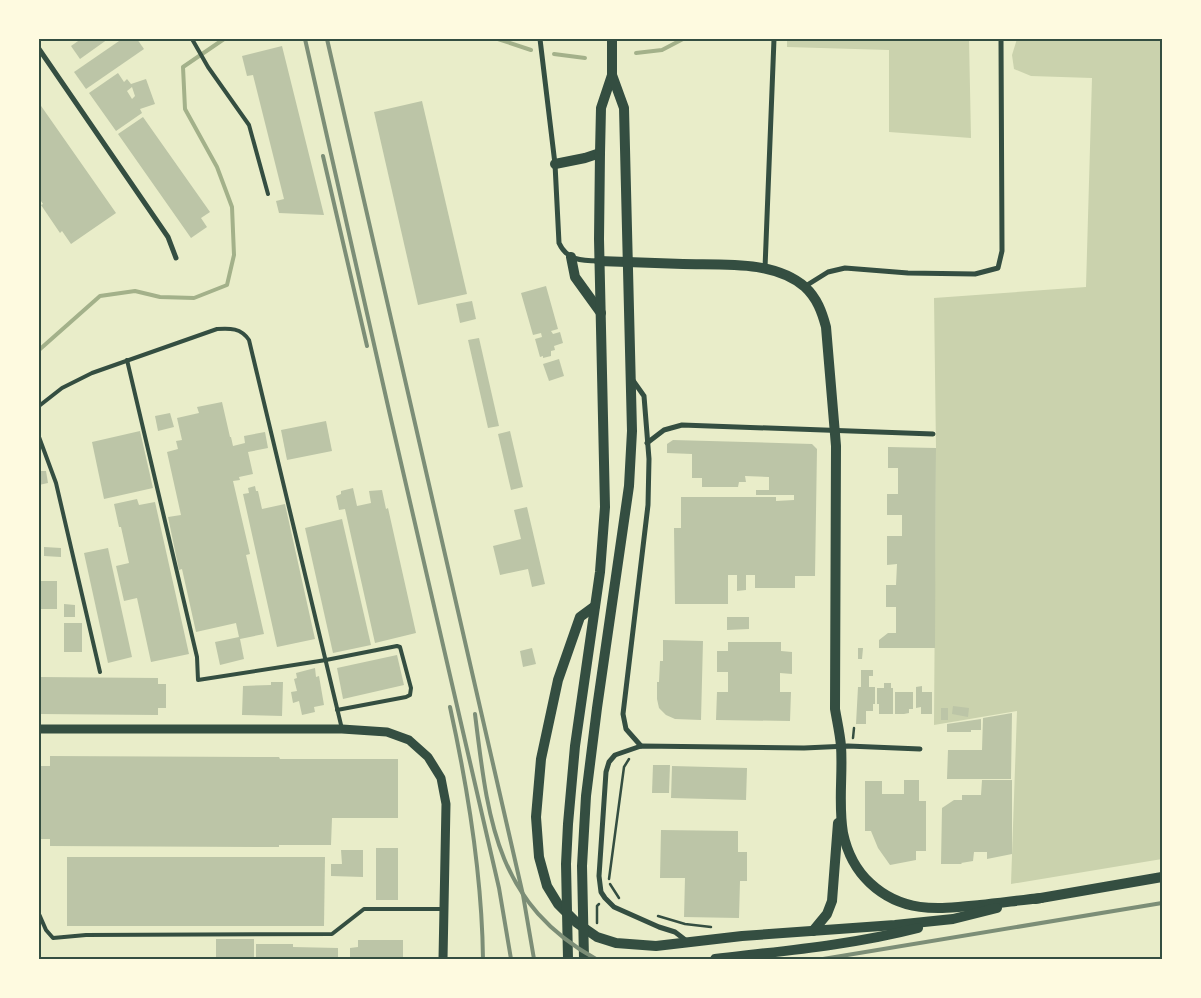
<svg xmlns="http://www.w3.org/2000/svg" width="1201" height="998" font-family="Poppins,sans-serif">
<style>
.green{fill:#cad2ad}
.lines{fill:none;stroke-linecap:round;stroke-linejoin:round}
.stream{stroke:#a3b18a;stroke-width:4}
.building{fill:#bcc5a7;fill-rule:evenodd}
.path{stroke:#344e41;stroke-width:2.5}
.service{stroke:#344e41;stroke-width:4}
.minor{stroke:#344e41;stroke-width:5}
.tertiary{stroke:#344e41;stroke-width:9}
.secondary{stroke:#344e41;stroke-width:10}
.rail{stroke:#7c8e77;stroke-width:4}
.neatline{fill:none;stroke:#344e41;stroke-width:2}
</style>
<rect width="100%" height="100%" fill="#e9edc9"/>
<g class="green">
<polygon points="787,39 969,39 971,138 889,132 889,50 787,47"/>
<polygon points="1017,39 1162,39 1162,859 1011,884 1017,711 934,725 936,448 934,298 1086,287 1092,78 1031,76 1014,69 1012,55"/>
</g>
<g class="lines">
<g class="stream">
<polyline points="498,39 531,50"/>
<polyline points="636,53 662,50 683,39"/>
<polyline points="554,54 585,58"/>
<polyline points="39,350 100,296 135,291 160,297 194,298 227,285 234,255 232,207 217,167 185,109 183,67 224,39"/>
</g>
</g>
<g class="building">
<polygon points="81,39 108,39 80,59 71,46"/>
<polygon points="122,39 137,39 144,49 86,89 74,72"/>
<polygon points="282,46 324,215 279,213 276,201 284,199 253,75 247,76 242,56"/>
<path d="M 118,73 L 124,82 L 127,79 L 131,84 L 146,79 L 155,104 L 140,109 L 142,113 L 116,131 L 89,93 ZM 132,87 L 135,96 L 132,99 L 127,91 Z"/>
<polygon points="422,101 467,294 418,305 374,112"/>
<polygon points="39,103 116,213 71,244 62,231 60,233 41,205 43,204 39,198"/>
<polygon points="143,117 210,212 201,218 207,227 191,238 118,134"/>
<polygon points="546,286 558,329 551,331 553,334 560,332 563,343 554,346 555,350 551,351 551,356 543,358 543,356 540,357 535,339 542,337 541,333 533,335 521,293"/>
<polygon points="472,301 476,319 460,323 456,304"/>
<polygon points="479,338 499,426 488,428 468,340"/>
<polygon points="559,359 564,376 549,381 543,364"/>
<polygon points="222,402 230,437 231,437 233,446 245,443 244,436 265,432 268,448 248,452 253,474 239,477 240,480 233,481 250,554 246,555 264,634 240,639 244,659 220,665 215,642 239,637 236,623 196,632 182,569 179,570 168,517 181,515 167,452 178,449 176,441 182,440 177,418 199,413 197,407"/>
<polygon points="170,413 174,427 158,431 155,416"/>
<polygon points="326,421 332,451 287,460 281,430"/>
<polygon points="140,431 153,488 104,499 92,442"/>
<polygon points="510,431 523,487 511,490 498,434"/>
<polygon points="673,440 812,444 817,449 815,576 795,576 795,588 755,588 755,575 746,575 746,590 737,591 737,575 728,575 728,604 675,604 674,528 681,528 681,497 776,497 776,501 794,500 794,495 756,495 756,490 769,490 769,477 745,476 746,482 739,482 738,487 702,487 702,478 692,478 692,454 667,453 667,444"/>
<polygon points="888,447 936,448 935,648 879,648 879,640 888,633 896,633 896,607 886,607 886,585 896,585 897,564 887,565 887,536 902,536 902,515 887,515 887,494 898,494 898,468 888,468"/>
<polygon points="41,471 46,471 48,483 39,485 39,472"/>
<polygon points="255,486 256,491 258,491 262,509 285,504 315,639 277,647 243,494 249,493 248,488"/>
<polygon points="353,488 357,506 371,503 369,491 382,490 386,509 388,508 416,633 375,643 345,509 339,510 336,496 341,494 341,491"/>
<polygon points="137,499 139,505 155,502 189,654 151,662 137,598 124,601 116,566 129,563 121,527 119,527 114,504"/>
<polygon points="527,507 545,584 532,587 528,569 500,575 493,546 521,539 514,510"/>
<polygon points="342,519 371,645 333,653 305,528"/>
<polygon points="44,547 61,548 61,557 44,556"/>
<polygon points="108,548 132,657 108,663 84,553"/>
<rect x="39" y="581" width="18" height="28"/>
<polygon points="64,604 75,605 75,617 64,617"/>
<polygon points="727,617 749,617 749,629 727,630"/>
<rect x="64" y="623" width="18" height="29"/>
<polygon points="663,640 703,641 701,720 675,719 666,715 659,708 657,699 657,682 659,682 660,661 663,661"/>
<polygon points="728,642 781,642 781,651 792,652 792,674 780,673 780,692 791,692 790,721 716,720 717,692 728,692 728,672 717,672 717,651 728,651"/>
<polygon points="532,648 536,664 523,667 520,651"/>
<polygon points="858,648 863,648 862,659 858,659"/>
<polygon points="397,655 404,685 343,699 337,668"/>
<polygon points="315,668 316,677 319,676 324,705 314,707 315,712 302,715 299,701 293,703 291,692 297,691 294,679 297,678 296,673"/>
<polygon points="861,670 873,670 873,676 869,676 869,687 875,687 875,704 873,704 873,711 866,711 866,724 856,724 858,687 861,687"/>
<polygon points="39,677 158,678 158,684 166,684 166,708 158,708 158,715 39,714"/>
<polygon points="271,682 283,682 282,716 242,715 243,686 271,685"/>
<polygon points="884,683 891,683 891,688 893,688 893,714 879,714 879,704 877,704 877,688 884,688"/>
<polygon points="922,686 922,692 932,692 932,714 921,714 921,707 916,708 916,687"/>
<polygon points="895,692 913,692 913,709 909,709 909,713 904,714 895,714"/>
<polygon points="953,706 969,708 968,717 952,714"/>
<rect x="941" y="708" width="7" height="12"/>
<polygon points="1012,713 1011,779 947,779 948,750 982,750 983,718"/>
<polygon points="981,719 981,730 971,730 971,732 947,732 947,724"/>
<polygon points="50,756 279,757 280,759 398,759 398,818 332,818 331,845 279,845 279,847 50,846 50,839 39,839 39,766 50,766"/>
<polygon points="653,765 670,765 669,793 652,793"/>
<polygon points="672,766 747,768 746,800 671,798"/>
<polygon points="904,780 919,780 919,801 926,801 926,851 916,851 916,860 890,865 878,848 871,831 865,831 865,781 882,781 882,794 904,794"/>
<polygon points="982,780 1012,780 1012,854 987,859 987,852 974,852 973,861 961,863 962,864 941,864 942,808 954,800 962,800 962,795 981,795"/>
<polygon points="661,830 738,831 738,852 747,852 747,881 740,881 739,918 684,917 685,878 660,878"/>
<rect x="376" y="848" width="22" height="52"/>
<polygon points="341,850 363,850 363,877 331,876 331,864 342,864"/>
<polygon points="67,857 325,857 324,926 67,926"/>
<rect x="216" y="939" width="38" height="20"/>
<polygon points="358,940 403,940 403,959 350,959 350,948 358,947"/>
<polygon points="256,944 293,944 293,947 338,948 338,959 256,959"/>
</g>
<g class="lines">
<g class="path">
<polyline points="853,738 854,728"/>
<polyline points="609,879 624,767 629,759"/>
<polyline points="610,884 619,898"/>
<polyline points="658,916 685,924 711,927"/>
<polyline points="597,923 597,906 599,904"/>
</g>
<g class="service">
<polyline points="192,39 208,67 249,125 268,194"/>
<polyline points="127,360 197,657 198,680 326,660 397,646 400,647 411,688 410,695 406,697 337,710"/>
<path d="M 39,406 L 62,388 L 92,373 L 217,329 C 230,328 241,328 249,340 L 342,729"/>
<polyline points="39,437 56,483 100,672"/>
<polyline points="39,914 46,930 53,938 86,935 332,934 364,909 443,909"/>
</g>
<g class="minor">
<path d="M 540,39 L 555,164 L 559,243 C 567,260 581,261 599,261"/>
<polyline points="39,49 168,237 176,258"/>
<polyline points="765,268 774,39"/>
<polyline points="804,287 828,272 845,268 908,273 975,274 998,268 1002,251 1001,39"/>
<polyline points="632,379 644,396 649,459 648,505 623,714 626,729 641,746"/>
<polyline points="647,443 664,430 682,425 933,434"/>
<polyline points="688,942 675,932 659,927 614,907 605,898 601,892 599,876 606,772 609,762 615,755 641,746 804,748 848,746 920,749"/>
</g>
<polyline class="tertiary" points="39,729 342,729 387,732 409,740 428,757 441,778 446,804 443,959"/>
<g class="secondary">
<polyline points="555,164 585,158 600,153"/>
<polyline points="571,257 575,277 601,313"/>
<path d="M 599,261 C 627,262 655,263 683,264 C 722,265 774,260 805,287 C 817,298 822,312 826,327 L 836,446 L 835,709 C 837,721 840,734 841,746 C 843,775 838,804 843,833 C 847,852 856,870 870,883 C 903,914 939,909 980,905 C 1000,903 1021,900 1041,898"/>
<polyline points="595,606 580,617 558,680 541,759 536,817 539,857 547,886 558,904 577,923 597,937 616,943 656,946 742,936 895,925 953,919 997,908"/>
<polyline points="1035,899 1162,877"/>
<polyline points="813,931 827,914 832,901 838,823"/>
<polyline points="568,959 566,864 568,824 575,746 600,572 605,507 599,239 600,153 601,108 612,75"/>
<polyline points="584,959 582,866 586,796 597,708 629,486 632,431 624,108 612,75 612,39"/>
<path d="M 715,959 C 783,951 852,945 918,928"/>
</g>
<g class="rail">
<polyline points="305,39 390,415 499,888 511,959"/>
<polyline points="327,39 523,895 534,959"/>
<polyline points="323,156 367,346"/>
<path d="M 450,707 C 468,789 482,875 483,959"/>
<path d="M 475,714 C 488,818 495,903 596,959"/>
<polyline points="823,959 1162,903"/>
</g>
</g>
<rect width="1201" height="998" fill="none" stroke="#fefae0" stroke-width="80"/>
<rect x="40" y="40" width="1121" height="918" class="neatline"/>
</svg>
